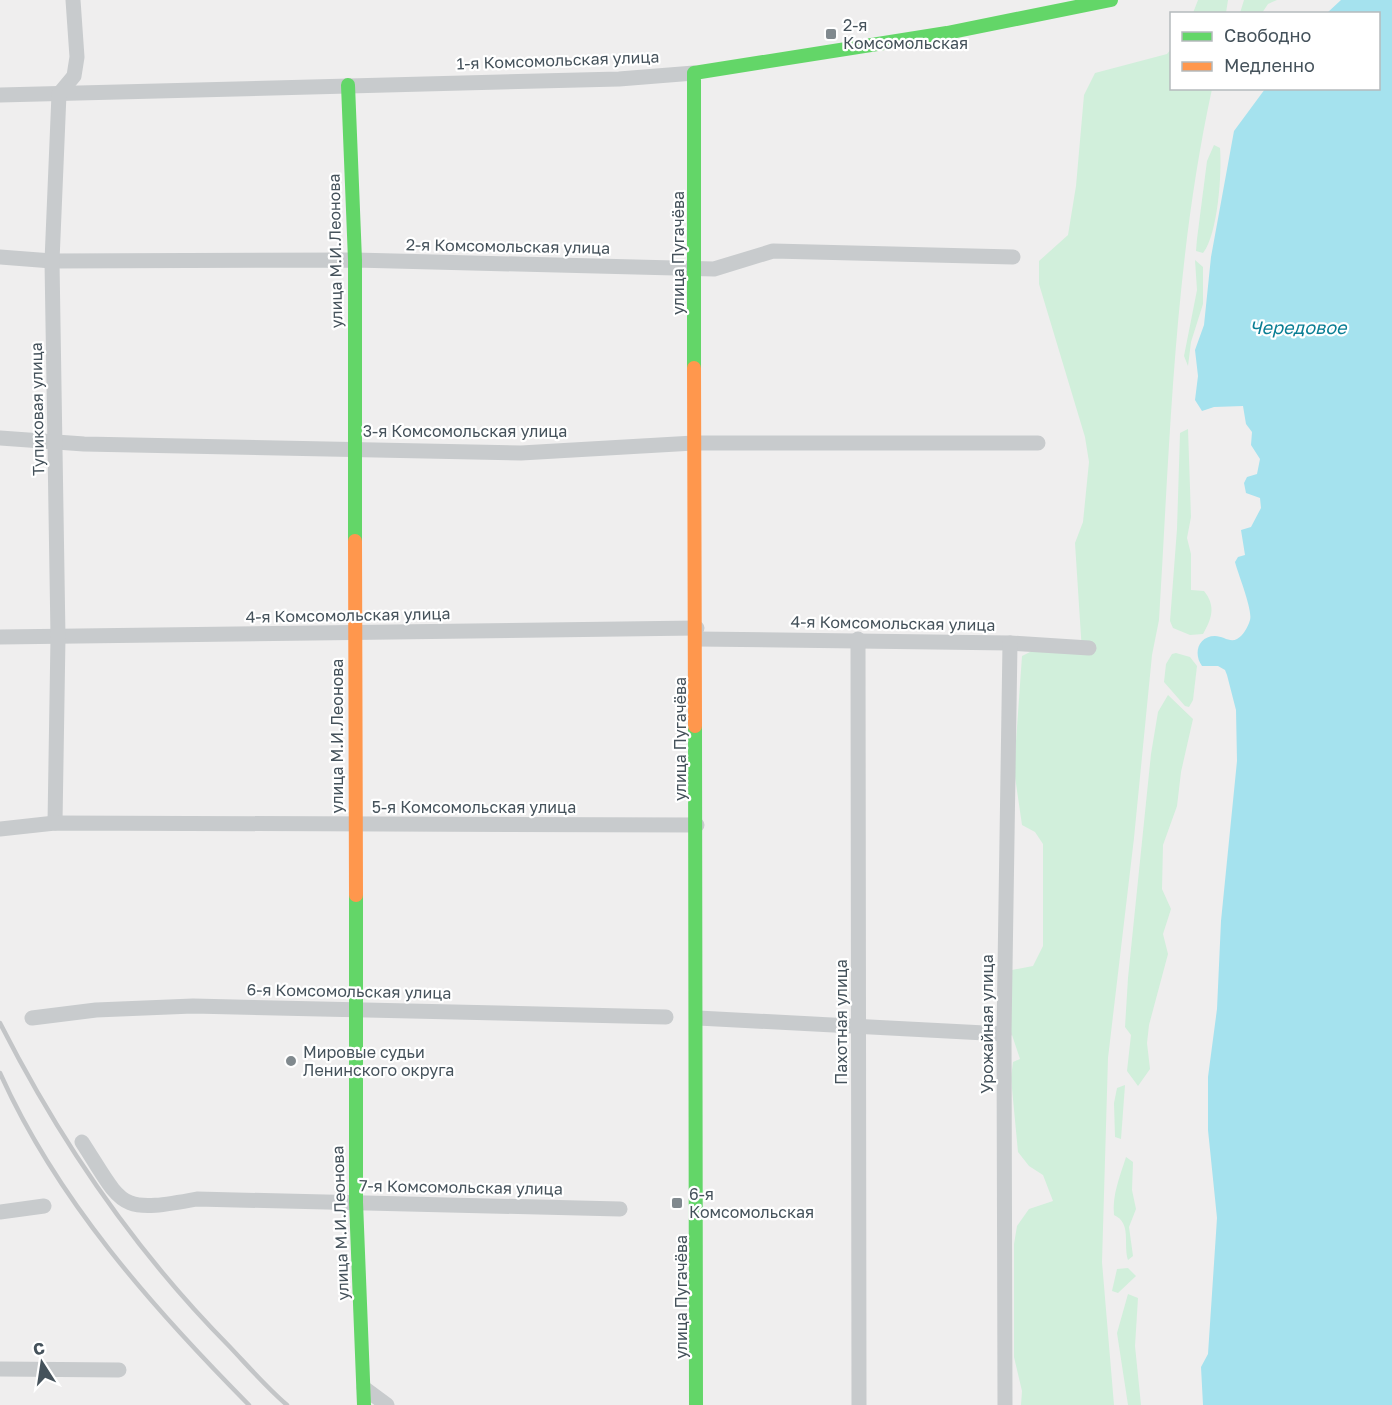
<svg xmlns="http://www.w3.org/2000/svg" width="1392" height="1405" font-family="'Golos Text',sans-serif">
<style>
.green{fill:#d1efdb}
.water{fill:#a5e2ee}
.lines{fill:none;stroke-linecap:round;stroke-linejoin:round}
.street{stroke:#c8cbcd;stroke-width:15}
.fast{stroke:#63d668;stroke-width:14}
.slow{stroke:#ff974d;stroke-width:14}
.rail{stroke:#c3c5c7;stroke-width:4.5}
.poi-dot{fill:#80898e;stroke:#fff;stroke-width:2}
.labels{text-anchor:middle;stroke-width:4.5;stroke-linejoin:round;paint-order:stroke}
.poi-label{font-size:16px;fill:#45525b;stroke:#fff;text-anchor:start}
.street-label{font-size:16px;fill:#45525b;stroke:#fff}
.water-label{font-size:18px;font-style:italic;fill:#097e94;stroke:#fff}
</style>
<rect width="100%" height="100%" fill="#efeeee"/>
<g class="green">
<polygon points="1198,0 1228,0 1226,13 1193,13"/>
<polygon points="1244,0 1277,0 1268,4 1262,13 1240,13"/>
<path d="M 1171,49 L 1172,88 L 1212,89 C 1174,264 1170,442 1159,620 L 1152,655 L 1134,838 L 1108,1058 L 1102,1262 L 1114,1405 L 1021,1405 L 1022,1391 L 1014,1357 L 1014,1244 L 1017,1226 L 1029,1209 L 1053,1201 L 1043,1175 L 1029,1166 L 1018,1152 L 1011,1078 L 1013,1062 L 1020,1059 L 1010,1029 L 1012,970 L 1033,966 L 1043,946 L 1043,844 L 1035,832 L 1022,825 L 1014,770 L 1022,656 L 1032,651 L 1082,652 L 1075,543 L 1083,522 L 1089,462 L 1085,437 L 1039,284 L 1039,261 L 1068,235 L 1076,186 L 1084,95 L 1095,73 L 1167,54 Z"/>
<path d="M 1214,145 L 1220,148 C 1222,172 1218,234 1203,253 L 1196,251 L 1197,239 L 1207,161 Z"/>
<polygon points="1195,260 1203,267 1203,304 1191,342 1188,366 1184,356 1197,290"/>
<path d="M 1188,429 L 1191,517 L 1187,538 L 1191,554 L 1191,590 L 1204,591 C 1216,606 1212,618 1203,634 L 1190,635 L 1173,628 L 1170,621 L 1177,529 L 1180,433 Z"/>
<polygon points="1176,653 1190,657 1197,666 1193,700 1189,707 1185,706 1164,682 1166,664 1172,654"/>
<polygon points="1168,695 1193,719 1181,772 1177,806 1163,845 1162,889 1171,909 1163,934 1168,954 1149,1025 1147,1043 1150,1069 1138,1086 1127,1071 1131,1035 1125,1027 1128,978 1151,754 1158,712"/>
<polygon points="1125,1085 1121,1139 1115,1137 1114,1103 1117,1088"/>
<path d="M 1126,1157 L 1133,1162 L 1132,1190 L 1136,1209 L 1129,1227 L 1133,1256 L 1128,1260 C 1123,1244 1132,1223 1114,1215 C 1112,1195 1120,1176 1126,1157 Z"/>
<polygon points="1128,1268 1136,1276 1118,1293 1112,1291 1117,1269"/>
<polygon points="1128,1294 1138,1298 1135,1346 1141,1405 1128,1405 1117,1333"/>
</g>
<path class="water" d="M 1341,0 L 1392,0 L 1392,1405 L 1203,1405 L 1201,1367 L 1208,1354 L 1217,1218 L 1208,1130 L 1208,1077 L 1217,1009 L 1221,921 L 1237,761 L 1236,710 L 1227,675 L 1225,670 L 1218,666 L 1202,666 C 1193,654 1198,636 1215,636 C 1223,636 1230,643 1237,639 C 1243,636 1248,627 1250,620 C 1253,610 1238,574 1235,562 L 1238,557 L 1245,555 L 1241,530 L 1251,527 L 1261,508 L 1260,498 L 1246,493 L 1244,483 L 1247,477 L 1257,474 L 1260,459 L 1251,445 L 1252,432 L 1246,424 L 1243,406 L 1214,407 L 1202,411 L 1195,400 L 1198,376 L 1195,350 L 1204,325 L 1211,257 L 1234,131 L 1265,89 L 1378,88 L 1378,14 L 1327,13 Z"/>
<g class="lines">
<g class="street">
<polyline points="0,95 619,79 694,73"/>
<polyline points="0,257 52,261 355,260 714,269 773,251 1013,257"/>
<polyline points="0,438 84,444 521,453 694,443 1038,443"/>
<polyline points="0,637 697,628"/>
<polyline points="697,639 1010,643 1089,648"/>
<polyline points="858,639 859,1405"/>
<polyline points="55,823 58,637 52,261 59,94 74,76 77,57 73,0"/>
<polyline points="0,829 55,823 697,825"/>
<polyline points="32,1018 96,1010 193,1006 666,1017"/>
<polyline points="698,1018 1004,1034"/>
<path d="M 82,1142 C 124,1207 117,1214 197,1199 L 620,1209"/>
<polyline points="0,1212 44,1206"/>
<polyline points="0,1369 119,1370"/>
<polyline points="364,1388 387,1405"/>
<polyline points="1005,1405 1004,1034 1010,643"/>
</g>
<g class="fast">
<polyline points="348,85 355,260 355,541"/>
<polyline points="694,368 694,73 947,33 1111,0"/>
<polyline points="695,726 696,1405"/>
<polyline points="356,895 356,1202 364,1405"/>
</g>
<g class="slow">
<polyline points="694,368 695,726"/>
<polyline points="355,541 356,895"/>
</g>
<g class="rail">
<path d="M 0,1023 C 61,1143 134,1250 229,1346 C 248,1366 266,1387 287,1405"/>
<path d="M 0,1073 C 57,1200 152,1307 249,1405"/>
</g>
</g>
<g class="poi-dot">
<rect x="825" y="28" width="12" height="12" rx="3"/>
<circle cx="291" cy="1061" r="6"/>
<rect x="671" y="1197" width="12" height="12" rx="3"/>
</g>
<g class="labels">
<g class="poi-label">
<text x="843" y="31">2-я<tspan x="843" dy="18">Комсомольская</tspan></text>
<text x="303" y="1058">Мировые судьи<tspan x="303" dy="18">Ленинского округа</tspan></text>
<text x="689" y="1200">6-я<tspan x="689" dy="18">Комсомольская</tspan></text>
</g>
<g class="street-label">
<text transform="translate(558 60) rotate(-2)" y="6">1-я Комсомольская улица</text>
<text transform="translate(508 246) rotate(1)" y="6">2-я Комсомольская улица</text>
<text transform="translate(335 251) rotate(-91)" y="6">улица М.И.Леонова</text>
<text transform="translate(678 253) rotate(-90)" y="6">улица Пугачёва</text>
<text transform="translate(37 409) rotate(-91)" y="6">Тупиковая улица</text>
<text x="465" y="437">3-я Комсомольская улица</text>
<text transform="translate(348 615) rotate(-1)" y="6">4-я Комсомольская улица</text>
<text transform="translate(893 623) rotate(1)" y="6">4-я Комсомольская улица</text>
<text transform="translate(337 736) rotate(-90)" y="6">улица М.И.Леонова</text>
<text transform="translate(680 739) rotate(-90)" y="6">улица Пугачёва</text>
<text x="474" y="813">5-я Комсомольская улица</text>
<text transform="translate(349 991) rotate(1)" y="6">6-я Комсомольская улица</text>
<text transform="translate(841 1022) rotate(-90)" y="6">Пахотная улица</text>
<text transform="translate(987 1024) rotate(-90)" y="6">Урожайная улица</text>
<text transform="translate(461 1187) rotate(1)" y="6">7-я Комсомольская улица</text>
<text transform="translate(340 1223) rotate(-92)" y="6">улица М.И.Леонова</text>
<text transform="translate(681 1297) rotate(-90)" y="6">улица Пугачёва</text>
</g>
<g class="water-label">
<text x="1298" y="334">Чередовое</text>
</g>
</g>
<rect x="1170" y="12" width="210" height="78" fill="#ffffff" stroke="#b5babd" stroke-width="1.5"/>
<rect x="1182" y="32" width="30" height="9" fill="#63d668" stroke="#b5babd" stroke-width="1.5"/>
<text x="1224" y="42" font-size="18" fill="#45525b">Свободно</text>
<rect x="1182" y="62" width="30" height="9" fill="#ff974d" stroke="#b5babd" stroke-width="1.5"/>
<text x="1224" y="72" font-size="18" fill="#45525b">Медленно</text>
<g transform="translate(42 1363) rotate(348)" stroke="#ffffff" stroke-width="4.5" paint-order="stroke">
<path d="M0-4.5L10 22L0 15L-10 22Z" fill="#45525b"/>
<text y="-9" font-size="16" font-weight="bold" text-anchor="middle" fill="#45525b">С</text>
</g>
</svg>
